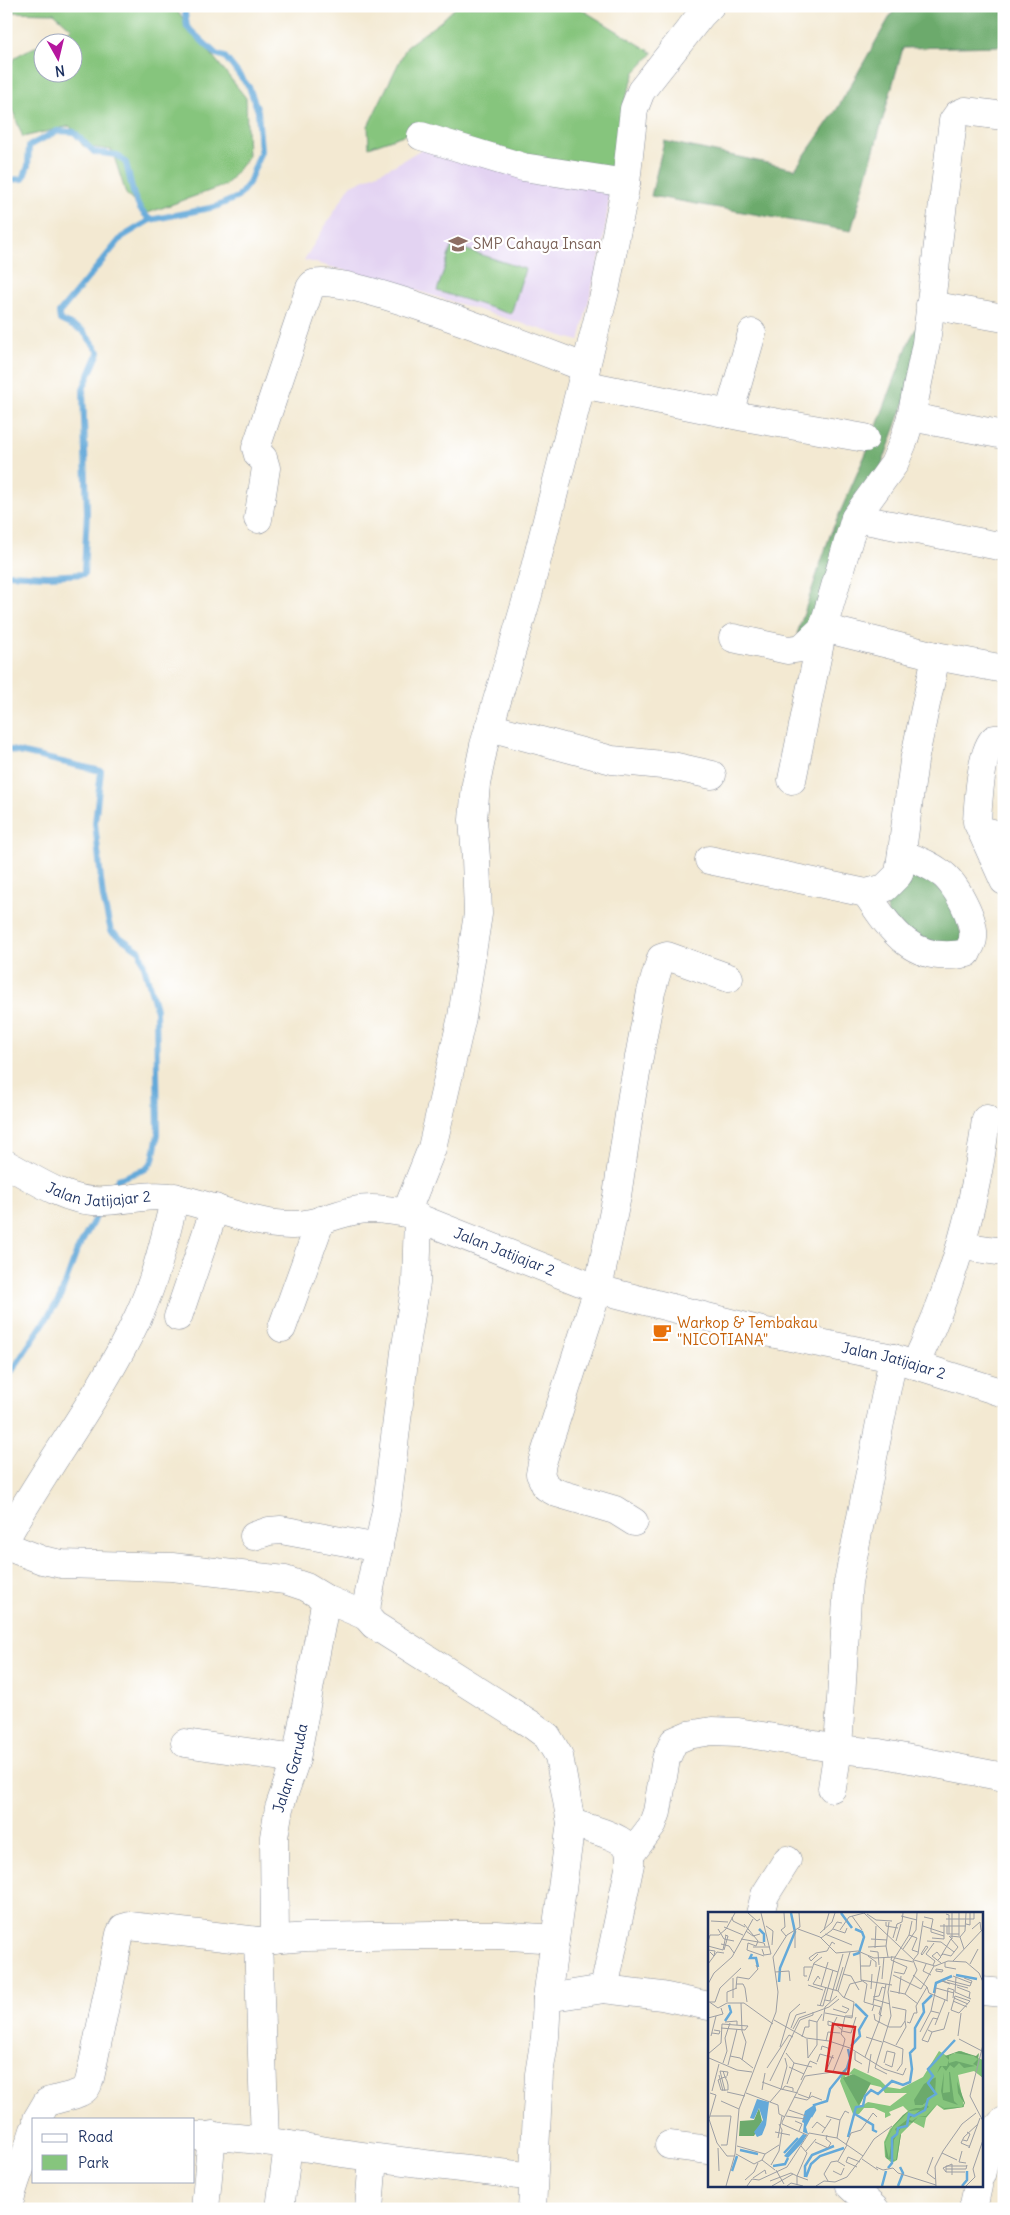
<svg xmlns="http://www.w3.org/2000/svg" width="1010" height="2215" font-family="Delius,sans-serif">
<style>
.built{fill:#e3d3f2}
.green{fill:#86c57d;stroke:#507a6e}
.forest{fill:#6caa6c;stroke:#446c65}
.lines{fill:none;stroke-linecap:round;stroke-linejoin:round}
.stream{stroke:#64a9d9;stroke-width:6}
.minor-casing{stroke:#878c98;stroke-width:29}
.minor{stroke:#fff;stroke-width:28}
.labels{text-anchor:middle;stroke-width:4.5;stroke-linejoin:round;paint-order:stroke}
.education-label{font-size:15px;fill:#785e54;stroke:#fff;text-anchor:start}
.street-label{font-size:15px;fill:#1b2f5e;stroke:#fff}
.food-label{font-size:15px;fill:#c56008;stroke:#fff;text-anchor:start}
.inset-river{fill:none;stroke:#64a9d9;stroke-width:2.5}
.inset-road{fill:none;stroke:#9d9fa4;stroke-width:1}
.view{fill:#d62828;fill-opacity:0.15;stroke:#d62828;stroke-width:2.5}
.inset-edge{fill:none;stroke:#1b2f5e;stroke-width:2.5}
</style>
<rect width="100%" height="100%" fill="#fff"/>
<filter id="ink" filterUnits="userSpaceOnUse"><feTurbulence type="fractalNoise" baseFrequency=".02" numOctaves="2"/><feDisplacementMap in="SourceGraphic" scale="10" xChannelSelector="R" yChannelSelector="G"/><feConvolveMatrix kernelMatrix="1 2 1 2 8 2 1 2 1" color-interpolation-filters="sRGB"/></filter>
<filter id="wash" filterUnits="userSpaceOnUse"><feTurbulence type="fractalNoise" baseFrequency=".0096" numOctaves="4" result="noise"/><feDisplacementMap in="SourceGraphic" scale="20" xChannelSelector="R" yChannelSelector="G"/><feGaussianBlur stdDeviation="1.12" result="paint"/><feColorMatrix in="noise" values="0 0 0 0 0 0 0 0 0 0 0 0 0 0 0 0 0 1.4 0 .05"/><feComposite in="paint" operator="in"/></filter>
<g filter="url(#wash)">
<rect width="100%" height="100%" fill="#f3e9d2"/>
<polygon class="built" points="425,147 611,186 603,243 579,341 392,283 304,260 350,186 395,165"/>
<g class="green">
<path d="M 6,6 L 179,6 L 178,12 L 246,98 L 248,157 L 226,185 L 145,214 L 126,194 L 112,150 L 83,146 L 70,126 L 23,137 C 14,116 0,78 15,58 C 21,52 34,48 42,44 L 42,72 L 72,72 L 72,42 L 45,42 L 72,29 L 54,13 L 6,12 Z"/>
<polygon points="457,6 576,6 653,53 635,72 624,103 615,176 412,132 369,147 368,126 407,46 440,22"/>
<polygon points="452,245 525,269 511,314 437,291"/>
</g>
<g class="forest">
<polygon points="896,6 1004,6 1004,46 903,48 851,231 651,196 664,141 795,169 837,109"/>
<polygon points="930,305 926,343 823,628 797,634 830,535 870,444 910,339"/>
<polygon points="902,854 943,874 967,953 889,927 885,888"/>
</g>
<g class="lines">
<g class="stream">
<polyline points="6,180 23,179 28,166 29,146 57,131 74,132 94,152 117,155 126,163 134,196 140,209 150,220"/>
<polyline points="6,574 48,576 84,574 87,512 83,389 99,352 83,331 60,320 59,313 122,237 150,220 215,207 238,197 249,183 261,151 258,111 249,87 225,57 216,54 187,27 185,13 187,6"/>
<polyline points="6,749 101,771 95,823 103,898 111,931 140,951 156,1009 158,1134 153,1160 146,1169 118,1179 110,1194"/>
<polyline points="6,1380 60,1298 77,1251 100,1209"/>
</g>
</g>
</g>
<g filter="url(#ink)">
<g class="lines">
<g class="minor-casing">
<g id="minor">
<polyline points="421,136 523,167 626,183"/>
<polyline points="930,305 1004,318"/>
<polyline points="582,384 744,417 865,438"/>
<polyline points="729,414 752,333"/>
<polyline points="911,417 1004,435"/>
<polyline points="855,518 1004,547"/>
<path d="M 258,519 L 266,468 L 263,458 L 258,455 L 256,448 L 310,288 L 313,284 C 345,272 544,352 586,368"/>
<polyline points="823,628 936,656 1004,669"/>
<polyline points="733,638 788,650 802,648 823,628"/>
<polyline points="489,727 612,760 672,766 712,775"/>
<path d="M 1004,739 L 994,739 C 981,749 978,804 977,822 L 981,830 L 1004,836"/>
<polyline points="792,780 823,628 855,518 894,464 904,440 911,417 926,343 953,121 958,114 965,111 1004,116"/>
<polyline points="981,830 1004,881"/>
<polyline points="709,860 866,893 885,888 899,874 914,761 936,656"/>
<path d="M 866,893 C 892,932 914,965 967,953 C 969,948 973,943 973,938 C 976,921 955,882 941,873 C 929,864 916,859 902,854"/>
<path id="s1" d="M 6,1164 C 33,1178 62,1199 93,1201 C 120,1203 149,1192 176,1198 C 214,1206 251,1224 290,1225 C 312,1226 333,1215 353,1211 C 371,1207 388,1210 406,1213 L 598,1289 L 766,1332 L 893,1358 L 1004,1393"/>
<polyline points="406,1213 432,1148 462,1017 478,914 476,858 473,820 476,784 484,745 528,595 605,291 626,183 634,109 641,91 701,15 710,6"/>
<polyline points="418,1217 416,1283 405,1352 387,1505 367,1603 366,1616 374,1625 532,1725 547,1736 559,1756 571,1823 547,1998 545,2037 539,2074 532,2209"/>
<polyline points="961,1246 1004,1252"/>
<polyline points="178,1317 215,1208"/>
<polyline points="282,1328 321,1220"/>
<path d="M 915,1365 C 952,1287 976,1205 986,1119"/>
<polyline points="634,1522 615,1510 557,1493 546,1487 540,1474 542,1463 598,1289 617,1196 632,1095 651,992 661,958 667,956 729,978"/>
<polyline points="254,1536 269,1531 281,1530 379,1548"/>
<path d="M 6,1538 C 48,1463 101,1395 138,1317 C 156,1279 165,1238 175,1197"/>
<polyline points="6,1546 42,1560 62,1564 172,1567 285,1580 306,1587 326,1599 366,1616"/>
<polyline points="185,1743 296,1759"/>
<polyline points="832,1788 838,1749 848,1582 893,1358"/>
<path d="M 571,1823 C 584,1827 617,1835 626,1845 C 630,1850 630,1857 630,1864 L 604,1989"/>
<polyline points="630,1855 652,1826 657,1812 666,1759 674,1741 688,1735 712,1731 738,1732 838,1749 879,1753 1004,1777"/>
<polyline points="760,1914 765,1895 787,1860"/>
<path id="s2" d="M 275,1940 L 274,1837 L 279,1808 L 296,1759 L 326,1599"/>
<polyline points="258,1941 265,2140"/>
<polyline points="981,1991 1004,1993"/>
<polyline points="547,1998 604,1989 662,1996 709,2006"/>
<path d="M 37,2119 L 47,2102 C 55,2099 81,2095 85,2089 C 88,2087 89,2081 90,2078 L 120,1934 L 123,1928 L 130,1926 L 258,1941 L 306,1937 L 432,1935 L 497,1935 L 555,1939"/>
<path d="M 194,2136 C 243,2135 292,2146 341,2153 C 405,2162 469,2169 533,2177"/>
<polyline points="669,2145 709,2150"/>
<path d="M 981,2175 C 985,2160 991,2129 1004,2121"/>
<polyline points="850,2186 875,2209"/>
<path d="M 8,2209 C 13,2181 26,2157 34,2130"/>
<polyline points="205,2209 212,2135"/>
<polyline points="280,2209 288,2145"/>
<polyline points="369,2209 373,2158"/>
<polyline points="973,2209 978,2186"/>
</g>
</g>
<use href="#minor" class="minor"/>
</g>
</g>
<defs>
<g id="school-bare" transform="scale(1.5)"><path d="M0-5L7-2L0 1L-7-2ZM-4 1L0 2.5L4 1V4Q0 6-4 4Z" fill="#8d6e63" stroke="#fff" stroke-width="2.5" paint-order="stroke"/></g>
<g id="cafe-bare" transform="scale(1.5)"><path d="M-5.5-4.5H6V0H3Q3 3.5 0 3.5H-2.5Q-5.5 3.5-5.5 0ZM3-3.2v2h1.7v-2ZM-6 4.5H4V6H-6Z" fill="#e8710a" stroke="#fff" stroke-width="2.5" paint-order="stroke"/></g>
</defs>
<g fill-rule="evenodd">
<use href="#school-bare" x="458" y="244"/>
<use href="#cafe-bare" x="662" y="1332"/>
</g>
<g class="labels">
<g class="education-label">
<text x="473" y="249">SMP Cahaya Insan</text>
</g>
<g class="street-label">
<text dy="5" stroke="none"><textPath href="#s1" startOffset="100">Jalan Jatijajar 2</textPath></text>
<text dy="5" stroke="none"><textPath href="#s1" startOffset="520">Jalan Jatijajar 2</textPath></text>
<text dy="5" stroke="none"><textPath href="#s1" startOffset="925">Jalan Jatijajar 2</textPath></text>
<text dy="5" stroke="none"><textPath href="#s2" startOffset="174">Jalan Garuda</textPath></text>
</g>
<g class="food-label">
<text x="677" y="1328">Warkop &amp; Tembakau<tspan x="677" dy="17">"NICOTIANA"</tspan></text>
</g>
</g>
<g transform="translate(708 1912)">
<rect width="275" height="275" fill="#f3e9d2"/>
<path d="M 231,139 L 239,144 L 253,139 L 275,148 L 275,166 L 266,159 L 250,163 L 256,195 L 236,198 L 229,193 L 218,206 L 216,216 L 205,210 L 193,222 L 189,248 L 184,251 L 177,245 L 176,230 L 182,217 L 200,199 L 195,194 L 181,200 L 183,203 L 177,206 L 177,201 L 166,196 L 156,196 L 151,202 L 145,202 L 132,169 L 135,158 L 141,162 L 146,156 L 172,168 L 179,175 L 192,177 L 215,165 ZM 145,162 L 156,171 L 173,175 L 177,181 L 199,181 L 182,194 L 160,190 L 152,195 L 137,164 ZM 228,165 L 224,182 L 215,193 L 210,192 L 209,184 Z" fill="#86c57d" fill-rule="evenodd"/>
<path d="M 251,139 L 268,144 L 271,141 L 269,154 L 265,152 L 270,147 L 265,144 L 247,141 L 241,144 L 241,151 L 248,149 L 267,154 L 256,156 L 251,151 L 246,156 L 242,153 L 238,159 L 234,154 L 229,161 L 232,154 L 239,154 L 241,148 L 237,144 ZM 236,160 L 235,181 L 242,180 L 241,160 L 242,160 L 246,189 L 250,193 L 235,188 L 233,179 ZM 145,162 L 163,171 L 151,194 L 135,166 ZM 228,165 L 227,182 L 215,193 L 207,193 L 206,188 L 216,172 ZM 249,169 L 257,191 L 255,195 L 249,196 L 237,197 L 235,196 L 229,192 L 218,205 L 210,205 L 193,222 L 189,248 L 179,247 L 178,245 L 177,235 L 177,230 L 185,214 L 195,203 L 202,198 L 208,196 L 213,196 L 219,193 L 221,195 L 200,207 L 201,202 L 206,203 L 212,198 L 201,199 L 185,215 L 177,231 L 181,247 L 184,226 L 189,221 L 187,217 L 200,207 L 204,209 L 210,205 L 218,204 L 229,192 L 236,196 L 254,195 L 256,191 L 250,181 ZM 201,210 L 204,211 L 192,223 L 188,248 L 184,249 L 186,228 L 192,217 ZM 51,196 L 54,209 L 46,224 L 31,224 L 32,209 L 46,208 Z" fill="#6caa6c" fill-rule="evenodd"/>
<path d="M 49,187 L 61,190 L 58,213 L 54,223 L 49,225 L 46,220 L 55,208 L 51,196 L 46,207 L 42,206 ZM 106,193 L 107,198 L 98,215 L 100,222 L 95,220 L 96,211 L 94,210 L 97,199 ZM 95,222 L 99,223 L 94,231 L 80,246 L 76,244 Z" fill="#64a9d9"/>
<path class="inset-river" d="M 133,1 L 144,16M 51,17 L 56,22 L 56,30M 44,42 L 42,46 L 48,46 L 50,55M 145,43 L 151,41 L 156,25 L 154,20 L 147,17M 248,63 L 269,67M 71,70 L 72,56 L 87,20 L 83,1M 226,81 L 228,71 L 244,64M 17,109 L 23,100 L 21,93M 143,134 L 152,124 L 151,118 L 159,104 L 147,92M 147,202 L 165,213 L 165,218 L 169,220M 103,205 L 107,198 L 106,193 L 119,189 L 122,177 L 139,156 L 142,146 L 140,137M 140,225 L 148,195 L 155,194 L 157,184 L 163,178 L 170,182 L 184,169 L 195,173 L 202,170 L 204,157 L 202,141 L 207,136 L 207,116 L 216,100 L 215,92 L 224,83M 32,238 L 50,242M 76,241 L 90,226M 65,254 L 77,252 L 80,246M 180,256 L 184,251 L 184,226 L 189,222 L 190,216 L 199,214 L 201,202 L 206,204 L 217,198 L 220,187 L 228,182 L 220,171 L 225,164 L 220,157 L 247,128M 24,259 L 29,244M 97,265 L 97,254 L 104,243 L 126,234M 98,265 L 103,252 L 112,244 L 136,236M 174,274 L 178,259M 190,274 L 195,261 L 192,255M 254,274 L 259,268 L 259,259"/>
<path class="inset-road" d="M 40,1 L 49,9 L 52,7M 53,1 L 63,42 L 56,43 L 54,37M 76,1 L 77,15 L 73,18 L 78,24M 156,1 L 206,48 L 227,54 L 240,49 L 258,50 L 271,61 L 275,70M 159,2 L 168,8 L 184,9M 238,2 L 241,3 L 241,22M 144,4 L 154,18M 193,4 L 209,8M 24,5 L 25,9 L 37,15M 216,5 L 225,7 L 223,17M 238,7 L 266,7 L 266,1M 3,9 L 20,10M 204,9 L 201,23 L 209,26 L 204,38 L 210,40M 178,10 L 178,14 L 190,16M 36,12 L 50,29M 258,12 L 262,13 L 262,1M 58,14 L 65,19 L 64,33M 215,14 L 236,21M 232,14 L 258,14M 239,14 L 239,22 L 251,22M 16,15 L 35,23M 10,17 L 16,27 L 26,29M 90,17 L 112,25 L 128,41 L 150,39 L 166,46 L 187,45M 125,17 L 137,21 L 139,16M 223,17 L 223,20 L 236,24M 264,17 L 272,10 L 273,18M 116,18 L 121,1M 132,18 L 141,5 L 156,1M 38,19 L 45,24 L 52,22M 87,19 L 87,36M 112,21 L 124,10 L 127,1M 117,22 L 144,33M 241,24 L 244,27 L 244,1M 242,24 L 252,25 L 256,37M 251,24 L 251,1M 252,25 L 257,19 L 258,1M 113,26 L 124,18 L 129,10 L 134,11M 185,26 L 189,12 L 194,10 L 195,1M 224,26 L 236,27 L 236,12M 33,27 L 56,31 L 57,34M 163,27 L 179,28M 243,27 L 250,35 L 243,44 L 235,42 L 233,44 ZM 50,29 L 48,34 L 40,31 L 39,38 L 56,44M 188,29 L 193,12M 219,29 L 233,30 L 246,40M 0,30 L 2,23 L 11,23 L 18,17 L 27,1M 13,32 L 21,34 L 26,41M 0,34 L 15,38 L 18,23M 178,34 L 181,10M 218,34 L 220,35 L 214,43 L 213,42 ZM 45,35 L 62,35M 160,35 L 178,34 L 180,45M 167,36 L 168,14M 195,37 L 208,18 L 209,1M 0,38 L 7,39 L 6,44 L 2,40M 16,38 L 20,24 L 17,23M 162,39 L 170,40 L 171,53M 152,41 L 153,68 L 159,72 L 156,90 L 166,93 L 164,99M 110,42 L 103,49 L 101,46 L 108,41 L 119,39 L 124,30 L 127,32M 160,44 L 168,50 L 168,55M 184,44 L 183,48 L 199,55 L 196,62 L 186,60M 187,46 L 205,50M 206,47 L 210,42 L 215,9M 230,48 L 233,45 L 229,40 L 224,44 L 233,51M 245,49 L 275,17M 237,50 L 237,55 L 248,57M 0,52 L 9,40 L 16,41M 106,52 L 130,60M 218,52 L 215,59 L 223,63M 262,52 L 270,37M 225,53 L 227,49 L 218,42 L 226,31M 153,54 L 162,54 L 163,48M 228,57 L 235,58 L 234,60 L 228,59 ZM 67,60 L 81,59 L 82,69M 135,62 L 143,64 L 151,78M 185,63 L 213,77 L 226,54M 205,63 L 219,75 L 221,81 L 240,89M 99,64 L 96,64 L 96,55 L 104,55M 245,64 L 263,71M 248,65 L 247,80 L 263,87M 25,66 L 25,86M 112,67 L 110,64 L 105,72 L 130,79 L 135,85 L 146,90 L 144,106 L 117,101M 174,67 L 176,45M 153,68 L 184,73M 239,68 L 262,74 L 264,69 L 256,66M 100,69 L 106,51 L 114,45M 0,72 L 6,61 L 24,45 L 45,7M 28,72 L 35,72 L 37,76 L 39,90M 242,72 L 234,69 L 260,76M 100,73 L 115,78M 113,74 L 120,50M 249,75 L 262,80 L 261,86M 28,76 L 29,65 L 41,67 L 50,57 L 48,53M 163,77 L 164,62M 128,78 L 135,55M 130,79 L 142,40M 182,79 L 197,82 L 209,58 L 205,48M 191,82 L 193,64M 197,82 L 210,92M 247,84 L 262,89 L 251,101 L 243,98 ZM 165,85 L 171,84 L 174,75 L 177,76M 136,86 L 142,72 L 154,69M 246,86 L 260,92M 165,87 L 182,92M 117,88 L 122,89 L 135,42M 239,88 L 240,76 L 246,78 L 245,86M 0,89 L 10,96 L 19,91 L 36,91 L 65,112M 245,89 L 259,95M 2,90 L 7,90 L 12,76 L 33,56M 19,90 L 19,80 L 29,76M 33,91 L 34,119 L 38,130 L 34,148M 165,92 L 172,54M 109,93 L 115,94 L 125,58M 166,93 L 173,95 L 171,102 L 174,104M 112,94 L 118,75M 184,95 L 198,98 L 197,109M 125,97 L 138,101 L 141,97 L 134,94M 231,101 L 223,99 L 228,76 L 246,81M 166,102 L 167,108 L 181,115M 129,105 L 126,111 L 125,114 L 120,113 L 120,109 L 126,111 L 134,118M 0,106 L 15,102 L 13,96M 66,108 L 98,126 L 121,129 L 142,136 L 176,157 L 195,163 L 198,156M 115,109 L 117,95 L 129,84M 17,110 L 29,109 L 29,113M 171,110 L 178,72M 199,110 L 202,111 L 206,101 L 209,101 L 208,94 L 219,75M 227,113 L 237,88M 181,115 L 193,115 L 197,109M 13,116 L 37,118 L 40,114M 83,116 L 88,103 L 98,100M 85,117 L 91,106 L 121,95 L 131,87M 220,118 L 224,120 L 236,117 L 241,100M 134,119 L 143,121 L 148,105M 212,120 L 223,99M 224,120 L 220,130 L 214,128 L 225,106 L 230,107M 4,121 L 11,122 L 12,119 L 6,118M 3,124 L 8,104M 250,124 L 253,101M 94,125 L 97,115 L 101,115 L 101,108 L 109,110M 158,125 L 174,130M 99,127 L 100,146 L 109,133 L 109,110 L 114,102M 251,127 L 274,139M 118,129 L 120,120 L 132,121M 175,129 L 195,137 L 194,152 L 189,159M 13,131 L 14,112 L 40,114M 188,133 L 198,115 L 197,109M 275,133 L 262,184 L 275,209M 72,135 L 82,101 L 92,92M 135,135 L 137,127 L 133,122 L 137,104 L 145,104M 113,138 L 114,134 L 120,136 L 121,142M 147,140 L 147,148 L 154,152M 78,141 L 86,151 L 79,172M 0,142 L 13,131M 22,144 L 32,146 L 45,156M 157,145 L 171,109M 1,146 L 29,158 L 44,160M 77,146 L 79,154 L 73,177 L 90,181M 109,150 L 112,142 L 126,146M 15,151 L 19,139 L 17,126 L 22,111M 86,151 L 104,155M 176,151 L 179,139 L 187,141 L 184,155 L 177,152M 119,152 L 119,157 L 125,143M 20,153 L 29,117M 81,155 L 96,162M 59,156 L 81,123 L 85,125M 15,159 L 17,165 L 19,169 L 20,173 L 20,178 L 13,178 L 10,168 L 14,166 L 17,165 L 19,165M 160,161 L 163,142M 179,162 L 167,156 L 183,104 L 180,80 L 186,47 L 201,23M 11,163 L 15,179M 93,168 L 102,149 L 109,152M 62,169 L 92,108 L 105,103 L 105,100M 54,170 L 73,177M 54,178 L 57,161M 74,178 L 77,174 L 85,176 L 85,179M 4,179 L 11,152M 17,179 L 12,159 L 20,160 L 19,164M 19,180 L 37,184M 2,181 L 8,183 L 1,207 L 9,231 L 19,244 L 26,244M 38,181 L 70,193 L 71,202 L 77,205M 90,182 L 101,186 L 103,180M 86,185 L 99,188 L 104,184 L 114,188M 13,189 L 31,197M 62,190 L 73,177M 81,198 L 98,204M 2,204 L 23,204 L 19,233 L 13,233M 78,204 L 97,207M 118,204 L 132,208 L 137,199 L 141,201M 87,209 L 94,212 L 91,219M 104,216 L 109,210 L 117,216M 67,220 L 82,223M 114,221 L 123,207M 99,223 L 74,212 L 74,210 L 97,164 L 125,160 L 135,135M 70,226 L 74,204M 129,226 L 132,208M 255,228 L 259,229 L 262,222 L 259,220M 107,230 L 120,236 L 123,231 L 118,227 L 119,223M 138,233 L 143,221 L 153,218 L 165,201 L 169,205M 261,233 L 261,236 L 272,206M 29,234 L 57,242 L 71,233M 260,234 L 253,231 L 256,225 L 270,212M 10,236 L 11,259M 98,239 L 108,227M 254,239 L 251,250 L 258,251M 234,241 L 249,248M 28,242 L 46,252 L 54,248 L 57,242M 155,244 L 166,227 L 184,214M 225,245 L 219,261 L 227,267M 154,247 L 170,258M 54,248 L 67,258M 130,249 L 139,233M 63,253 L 71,239 L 74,218 L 71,212M 149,255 L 138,250 L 140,245 L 152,250M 168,255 L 175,258 L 185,256 L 190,261 L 228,273M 238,257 L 258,257 L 259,253M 68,258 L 76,272M 125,259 L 133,263 L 136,256M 238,260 L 235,256 L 244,252 L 244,263M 238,260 L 238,254 L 259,254M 238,260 L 257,260M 45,266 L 57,258 L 58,262M 37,268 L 46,260 L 50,251M 62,269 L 83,261 L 89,264 L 99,241 L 93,234M 120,269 L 116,262 L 123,250 L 129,249 L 137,254M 89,273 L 89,264 L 100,268M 18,274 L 27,242 L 31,197 L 68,100 L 70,80 L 65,45 L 79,23 L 92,15 L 91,1M 39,274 L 44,267 L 51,268 L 79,255 L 101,221 L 129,226 L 155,244 L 139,265 L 127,270 L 116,269 L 108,274M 64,274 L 85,262M 79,274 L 83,271 L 95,274M 228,274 L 227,255 L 235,239 L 254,212 L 268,201M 258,274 L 267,265 L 265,257 L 275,228"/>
<path class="view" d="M 125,112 L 147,115 L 140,162 L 118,159 Z"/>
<rect width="275" height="275" class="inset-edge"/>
</g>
<rect width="1010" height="2215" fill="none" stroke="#fff" stroke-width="25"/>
<rect x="32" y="2118" width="162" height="65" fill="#ffffff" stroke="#a4acbf"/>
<rect x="42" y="2134" width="25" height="8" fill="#ffffff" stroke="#a4acbf"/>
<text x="78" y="2142" font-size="15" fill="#1b2f5e">Road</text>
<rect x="42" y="2155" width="25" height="15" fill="#86c57d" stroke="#a4acbf"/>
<text x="78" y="2168" font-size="15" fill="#1b2f5e">Park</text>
<g transform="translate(58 58) rotate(172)"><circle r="24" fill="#ffffff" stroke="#a4acbf"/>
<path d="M0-4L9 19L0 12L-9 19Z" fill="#b5179e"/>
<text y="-8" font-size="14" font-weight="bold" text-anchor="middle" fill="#1b2f5e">N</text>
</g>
</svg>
